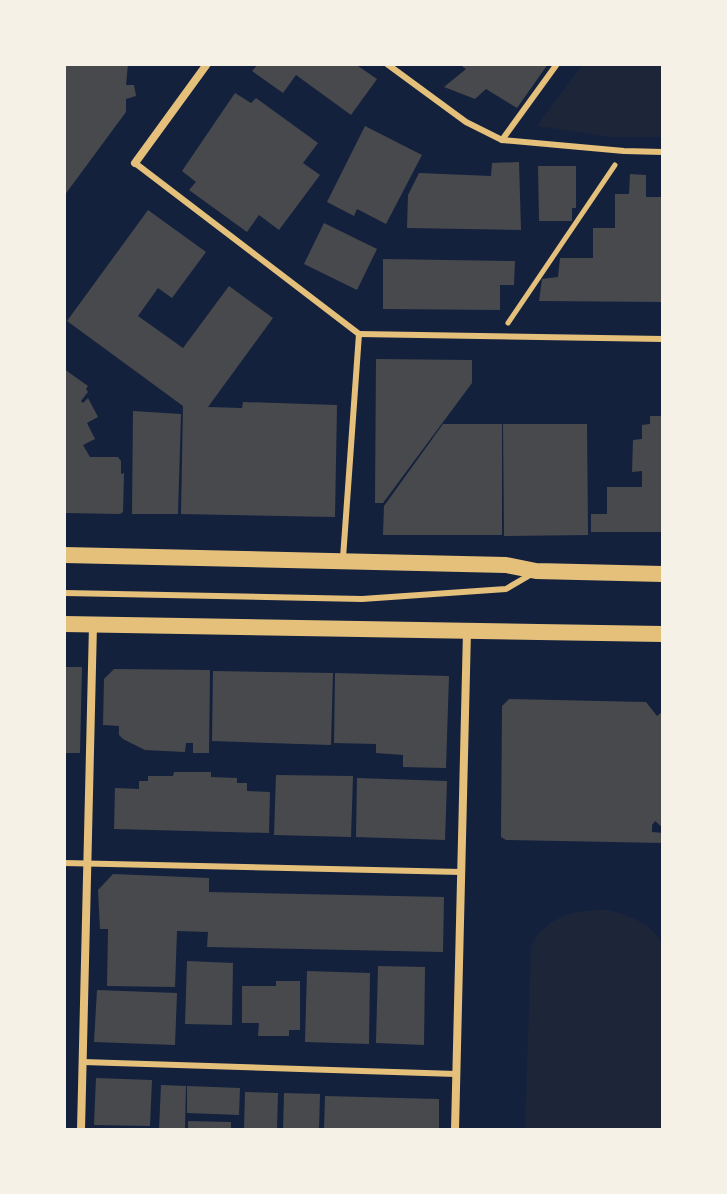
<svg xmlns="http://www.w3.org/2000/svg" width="727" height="1194" font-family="'DM Sans',sans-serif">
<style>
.green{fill:#1d2539}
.building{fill:#48494c}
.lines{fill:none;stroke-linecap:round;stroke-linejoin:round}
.path{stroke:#e5c07b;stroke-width:5}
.service{stroke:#e5c07b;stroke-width:6}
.minor{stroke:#e5c07b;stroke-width:8}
.secondary{stroke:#e5c07b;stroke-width:16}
</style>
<rect width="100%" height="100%" fill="#14213d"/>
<g class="green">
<polygon points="583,64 663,64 663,137 610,137 537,126"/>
<path d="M 607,910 C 631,916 652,923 663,946 L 662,1130 L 525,1130 L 531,946 C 546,916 576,909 607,910 Z"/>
</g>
<g class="building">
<polygon points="64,64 128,64 126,85 134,85 136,96 126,99 126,112 64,196"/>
<polygon points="258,64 355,64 377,79 351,115 296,75 283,93 252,71"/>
<polygon points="459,64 548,64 517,108 486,89 475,99 444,87 466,69"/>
<polygon points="235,93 251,103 256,98 318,143 303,163 320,175 279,230 259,215 247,232 189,190 196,182 182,171"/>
<polygon points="365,126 422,155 386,224 357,209 354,216 327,202"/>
<polygon points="519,162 521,230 407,228 408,195 419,173 491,176 492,163"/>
<polygon points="538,166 576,166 576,208 572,208 572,221 539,221"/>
<polygon points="630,174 646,175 646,197 663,197 663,302 539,301 542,279 558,277 560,258 593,258 593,228 615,228 615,194 629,194"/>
<polygon points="148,210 206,252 172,298 158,288 138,316 183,348 229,286 273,318 208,407 242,408 243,402 337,405 335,517 181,514 183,406 67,321"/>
<polygon points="324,223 377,249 357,290 304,264"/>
<polygon points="383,259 515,261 514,285 500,285 500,310 383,309"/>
<polygon points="376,359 472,360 472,383 383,503 375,503"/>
<polygon points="64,369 88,386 86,389 88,392 81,401 83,403 88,398 98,417 87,423 95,439 83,445 90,457 118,457 121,461 121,474 124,473 123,512 120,514 64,513"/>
<polygon points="133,411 181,414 178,514 132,514"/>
<polygon points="650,416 663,416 663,532 591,532 591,514 607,514 607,487 642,487 642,471 632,472 633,440 642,439 642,425 650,424"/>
<polygon points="443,424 502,424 502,535 383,535 384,506"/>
<polygon points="503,424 587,424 588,535 504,536"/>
<polygon points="64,667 82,667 80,753 64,753"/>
<polygon points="114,669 210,670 209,753 193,753 193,743 186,743 185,752 145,750 123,739 119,735 119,726 103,725 104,679"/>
<polygon points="213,671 333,673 331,745 212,741"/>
<polygon points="335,673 449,676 446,768 403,767 403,755 376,753 376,744 334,743"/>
<polygon points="509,699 646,702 657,716 663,711 663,828 655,821 652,825 652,832 663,833 663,843 506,840 501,837 502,706"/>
<polygon points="174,772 211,772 211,777 237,778 237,783 247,783 247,791 270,792 269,833 114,829 115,788 139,789 139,781 148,781 148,776 173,776"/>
<polygon points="276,775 353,776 351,837 274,835"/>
<polygon points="357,778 447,781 445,840 356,837"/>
<polygon points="113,874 209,878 209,892 444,897 443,952 207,947 208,932 177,931 175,987 107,986 108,929 100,929 98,890"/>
<polygon points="187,961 233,963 232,1025 185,1024"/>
<polygon points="378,966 425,967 424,1045 376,1043"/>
<polygon points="307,971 370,973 369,1044 305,1042"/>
<polygon points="276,981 300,981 300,1030 289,1030 289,1036 258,1036 259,1023 242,1023 242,986 276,986"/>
<polygon points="97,990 177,993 175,1045 94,1042"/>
<polygon points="96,1078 152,1080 150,1126 94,1125"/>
<polygon points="161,1085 186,1086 185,1130 159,1130"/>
<polygon points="187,1086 240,1088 239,1115 187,1113"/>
<polygon points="245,1092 278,1093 277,1130 244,1130"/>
<polygon points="284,1093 320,1094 319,1130 283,1130"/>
<polygon points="325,1096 439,1099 439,1130 324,1130"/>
<polygon points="188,1121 231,1122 231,1130 188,1130"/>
</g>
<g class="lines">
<polyline class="path" points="508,323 615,165"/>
<g class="service">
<polyline points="387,64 466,122 502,140 624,151 663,152"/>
<polyline points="502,140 557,64"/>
<polyline points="135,163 359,334"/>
<polyline points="359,334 663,339"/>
<polyline points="343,558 359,334"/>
<polyline points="64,593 362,599 506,589 530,575"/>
<polyline points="64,863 461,872"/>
<polyline points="83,1062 456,1074"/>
</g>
<g class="minor">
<polyline points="135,163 207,64"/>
<polyline points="81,1130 93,625"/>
<polyline points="455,1130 467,631"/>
</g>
<g class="secondary">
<polyline points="64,555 506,565 536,571 663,574"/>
<polyline points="64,624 663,634"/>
</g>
</g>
<rect width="727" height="1194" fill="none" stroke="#f6f1e7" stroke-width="132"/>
</svg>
